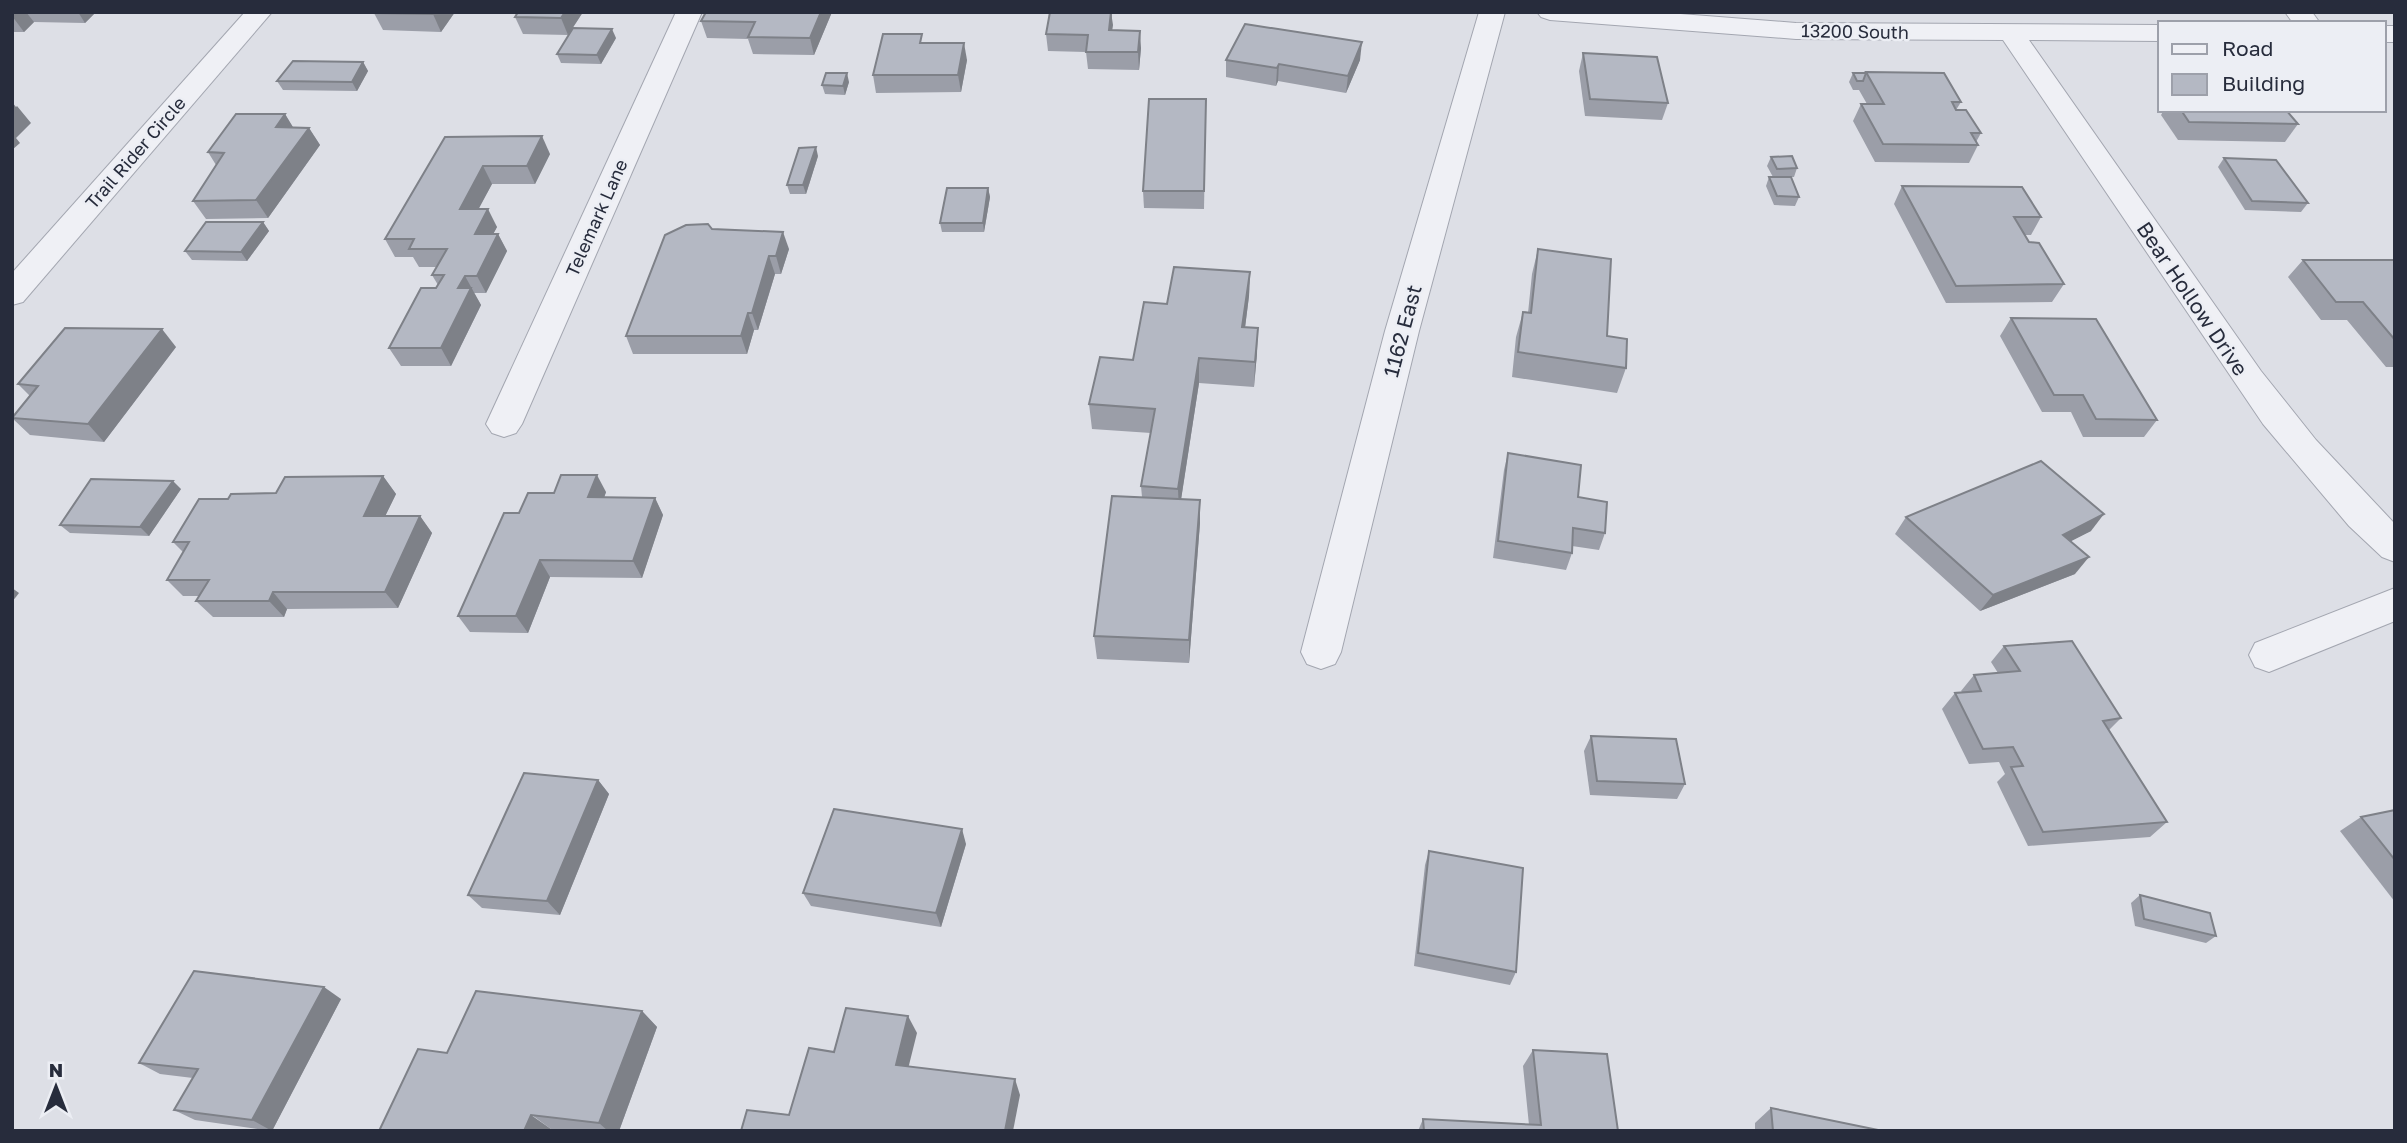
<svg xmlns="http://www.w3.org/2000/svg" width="2407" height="1143" font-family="'Golos Text',sans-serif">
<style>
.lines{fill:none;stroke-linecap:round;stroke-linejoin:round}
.minor-casing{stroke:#a3a6b0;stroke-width:2}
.minor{fill:#eff0f5;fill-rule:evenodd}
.wall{fill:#9b9ea8}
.shaded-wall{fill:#7e8188}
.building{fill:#b4b8c3;stroke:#7e8188;stroke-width:2}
.labels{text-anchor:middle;stroke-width:5;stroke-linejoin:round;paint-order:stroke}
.far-street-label{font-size:18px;fill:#272c3c;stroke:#eceef4}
.street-label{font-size:21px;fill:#272c3c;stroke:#eceef4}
</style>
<rect width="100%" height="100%" fill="#dddfe6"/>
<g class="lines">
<g class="minor-casing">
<g id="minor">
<polygon points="245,12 272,12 23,302 12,305 12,273"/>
<polygon points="676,12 702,12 522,424 516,433 504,437 492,433 486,424"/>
<polygon points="1479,12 1505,12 1419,331 1341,652 1335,664 1321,669 1307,664 1301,652 1385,331"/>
<polygon points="1537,12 1655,12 1796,23 2160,25 2160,41 2029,40 2261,371 2316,440 2395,524 2395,562 2382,557 2349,526 2263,424 2003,40 1796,39 1550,20 1541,17"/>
<polygon points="2285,12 2312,12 2320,23 2293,23"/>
<rect x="2384" y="26" width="11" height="16"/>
<polygon points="2395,588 2395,621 2269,672 2255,667 2249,655 2255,643"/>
</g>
</g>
<use href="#minor" class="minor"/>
</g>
<g class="wall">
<polygon points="12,12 96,12 85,23 34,22 24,32 12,32"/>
<polygon points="455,12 441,32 383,30 374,13"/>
<polygon points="518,12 583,12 568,35 523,34 515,17"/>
<polygon points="832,12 814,55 753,54 748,39 707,38 701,21"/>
<polygon points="1050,12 1112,12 1112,30 1141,48 1139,70 1088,69 1086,52 1048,51 1046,34"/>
<polygon points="616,38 601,64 561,63 557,54"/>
<polygon points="924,43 967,60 961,92 876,93 873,75"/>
<polygon points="1583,53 1668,103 1662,120 1585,116 1579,71"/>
<polygon points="1226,60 1360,60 1346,93 1278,81 1276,86 1226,77"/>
<polygon points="363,62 368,71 357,91 283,90 277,81"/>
<polygon points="1866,72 1961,102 1956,110 1981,133 1976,142 1978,145 1969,163 1875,162 1853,121 1861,104 1867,104 1859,90 1853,90 1849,82 1853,73 1866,73"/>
<polygon points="849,82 845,95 825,94 822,85"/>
<polygon points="1206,99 1204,209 1144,208 1143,191"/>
<polygon points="2164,110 2286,110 2298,124 2285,142 2178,140 2161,115"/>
<polygon points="285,114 293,128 309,128 320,145 268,218 206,219 193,201 216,165 208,152"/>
<polygon points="445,137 550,154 535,184 492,184 478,209 497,227 493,234 498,234 507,251 486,293 474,293 481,305 451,366 401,366 389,348 436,288 438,285 432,275 437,267 419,267 413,257 395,257 385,239"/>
<polygon points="818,156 806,194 790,194 787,185"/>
<polygon points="1771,157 1797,168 1794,177 1791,177 1799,197 1795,206 1774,205 1766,186 1769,177 1773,177 1767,166"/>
<polygon points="2224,158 2308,203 2301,212 2245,210 2218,167"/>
<polygon points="1902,186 2041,217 2031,235 2025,235 2029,242 2064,284 2052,302 1946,303 1894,204"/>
<polygon points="988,188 990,197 984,232 942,232 940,223"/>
<polygon points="263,222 269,231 247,261 192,260 185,251"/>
<polygon points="712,229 789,249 781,274 775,274 758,330 754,330 747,354 633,354 626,336"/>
<polygon points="1538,249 1607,336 1626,368 1617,393 1512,377 1516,337 1523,312 1528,313 1532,274"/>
<polygon points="2303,260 2395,260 2395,367 2386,367 2347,320 2321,320 2288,277"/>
<polygon points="1250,272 1249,296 1245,327 1257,353 1254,387 1199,383 1181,499 1200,500 1200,523 1189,663 1097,659 1094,636 1142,497 1141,486 1151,433 1092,429 1089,404 1133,360 1167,304"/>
<polygon points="2011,318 2157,420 2144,437 2083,437 2071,412 2042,412 2000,336"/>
<polygon points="176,347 104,442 30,435 12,418 30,396 18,384"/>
<polygon points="1508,453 1578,497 1605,533 1599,550 1572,546 1572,553 1566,570 1493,558 1504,470"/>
<polygon points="383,476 396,494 385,516 420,516 432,533 398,608 287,609 284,617 213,617 196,601 199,596 183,596 167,580 183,552 173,542 228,499 276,493"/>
<polygon points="181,489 149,536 70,533 60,525"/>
<polygon points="606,492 604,498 655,498 663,515 642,578 550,577 528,633 470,632 458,616 519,513 554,493"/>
<polygon points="1906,517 2091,531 2070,541 2075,574 1980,611 1895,534"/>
<polygon points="2004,646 2121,718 2109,730 2167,822 2150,837 2028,846 1997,782 2005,774 1999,762 1969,764 1942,709 1955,693 1962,692 1961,691 1974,675 1998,673 1991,662"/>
<polygon points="1591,736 1685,784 1677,799 1590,795 1584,751"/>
<polygon points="598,780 609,794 560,915 482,908 468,895"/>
<polygon points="2395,810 2395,902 2340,831 2361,817"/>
<polygon points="966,844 941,927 811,906 803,893"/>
<polygon points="1429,851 1516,972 1510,985 1414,966 1425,865"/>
<polygon points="2140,895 2216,936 2206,943 2135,926 2131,903"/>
<polygon points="341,999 272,1131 195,1120 174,1110 193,1078 160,1074 139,1063"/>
<polygon points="642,1011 657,1027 619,1131 562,1131 551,1129 447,1053"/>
<polygon points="1533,1050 1618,1131 1418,1131 1423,1119 1529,1125 1523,1066"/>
<polygon points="1771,1108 1883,1131 1755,1131 1755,1123"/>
</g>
<g class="shaded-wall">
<polygon points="13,12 26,12 34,22 24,32 12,16"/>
<polygon points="78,12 96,12 85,23"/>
<polygon points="435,12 455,12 441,32 433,14"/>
<polygon points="565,12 583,12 568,35 561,18"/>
<polygon points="821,12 832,12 814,55 810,38"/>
<polygon points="1111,12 1113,25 1110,47 1109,30"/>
<polygon points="612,29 616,38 601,64 597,55"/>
<polygon points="1140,31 1141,48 1139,70 1138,52"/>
<polygon points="1362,42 1360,60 1346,93 1348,76"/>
<polygon points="964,43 967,60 961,92 958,75"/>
<polygon points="363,62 368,71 357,91 352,82"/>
<polygon points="1279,64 1278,81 1276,86 1277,68"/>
<polygon points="847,73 849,82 845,95 843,86"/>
<polygon points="12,102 16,107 17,106 31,123 16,138 20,143 12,150"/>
<polygon points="285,114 296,132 276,127"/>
<polygon points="309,128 320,145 268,218 256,200"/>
<polygon points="542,136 550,154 535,184 527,166"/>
<polygon points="816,147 818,156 806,194 803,185"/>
<polygon points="483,166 492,184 469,227 460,209"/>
<polygon points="988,188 990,197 984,232 983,223"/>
<polygon points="488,209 497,227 484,251 475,234"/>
<polygon points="263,222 269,231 247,261 241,252"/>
<polygon points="783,232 789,249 781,274 776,256"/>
<polygon points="498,234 507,251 486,293 477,276"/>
<polygon points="769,256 775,274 758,330 752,313"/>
<polygon points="1250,272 1249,296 1242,352 1242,327"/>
<polygon points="465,276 481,305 451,366 441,348 458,288"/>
<polygon points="748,313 754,330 747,354 741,336"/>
<polygon points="1258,328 1257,353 1254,387 1255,362"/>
<polygon points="162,329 176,347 104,442 88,424"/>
<polygon points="1199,358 1199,383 1179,513 1178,489"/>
<polygon points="597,475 606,492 598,514 588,497"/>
<polygon points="383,476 396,494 377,533 364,516"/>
<polygon points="173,481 181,489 149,536 140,527"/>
<polygon points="655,498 663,515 642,578 633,561"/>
<polygon points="1200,500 1200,523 1189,663 1189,640"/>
<polygon points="2104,514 2091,531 2050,552 2063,535"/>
<polygon points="420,516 432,533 398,608 385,592"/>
<polygon points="2089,557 2075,574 1980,611 1993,595"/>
<polygon points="540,560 550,577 528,633 516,616"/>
<polygon points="12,588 19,593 12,602"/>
<polygon points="273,592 287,609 284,617 269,601"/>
<polygon points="598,780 609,794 560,915 547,901"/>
<polygon points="962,829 966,844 941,927 936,913"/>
<polygon points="324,987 341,999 272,1131 252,1120"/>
<polygon points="642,1011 657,1027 619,1131 608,1131 599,1123"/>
<polygon points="908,1016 917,1033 905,1081 896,1065"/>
<polygon points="1015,1079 1020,1095 1013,1131 1005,1131"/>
<polygon points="531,1115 551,1129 550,1131 524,1131"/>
</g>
<g class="building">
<polygon points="375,12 435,12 433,14 374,13"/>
<polygon points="518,12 565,12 561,18 515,17"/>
<polygon points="706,12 821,12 810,38 748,37 755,22 701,21"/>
<polygon points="1050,12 1111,12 1109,30 1140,31 1138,52 1086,52 1088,35 1046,34"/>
<polygon points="1245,24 1362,42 1348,76 1279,64 1277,68 1226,60"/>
<polygon points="573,28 612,29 597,55 557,54"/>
<polygon points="883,34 922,34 920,43 964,43 958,75 873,75"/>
<polygon points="1583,53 1657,57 1668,103 1590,99"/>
<polygon points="293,61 363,62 352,82 277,81"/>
<polygon points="1866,72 1944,73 1961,102 1952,102 1956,110 1966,110 1981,133 1971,133 1978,145 1883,144 1861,104 1884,104"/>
<polygon points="826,73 847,73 843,86 822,85"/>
<polygon points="1853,73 1866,73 1863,81 1857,81"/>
<polygon points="1149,99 1206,99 1204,191 1143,191"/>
<polygon points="2181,110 2286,110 2298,124 2189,122"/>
<polygon points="236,114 285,114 276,127 309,128 256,200 193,201 224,153 208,152"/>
<polygon points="542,136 527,166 483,166 460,209 488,209 475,234 498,234 477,276 465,276 458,288 471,288 441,348 389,348 421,288 436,288 444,275 432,275 447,249 409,249 414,239 385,239 445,137"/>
<polygon points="816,147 803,185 787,185 799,148"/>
<polygon points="1792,156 1797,168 1777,169 1771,157"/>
<polygon points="2224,158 2276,160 2308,203 2252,201"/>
<polygon points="1769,177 1791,177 1799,197 1777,196"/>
<polygon points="1902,186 2022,187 2041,217 2014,217 2029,242 2039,243 2064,284 1956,286"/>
<polygon points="947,188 988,188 983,223 940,223"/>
<polygon points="206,222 263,222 241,252 185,251"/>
<polygon points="708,224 712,229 783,232 776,256 769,256 752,313 748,313 741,336 626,336 665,235 686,225"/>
<polygon points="1538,249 1611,259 1607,336 1627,339 1626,368 1518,352 1523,312 1531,313"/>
<polygon points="2303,260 2395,260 2395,340 2363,302 2336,302"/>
<polygon points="1174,267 1250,272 1242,327 1258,328 1255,362 1199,358 1178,489 1141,486 1155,409 1089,404 1100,357 1133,360 1144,302 1167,304"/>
<polygon points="2011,318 2096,319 2157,420 2096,419 2083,395 2054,395"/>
<polygon points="65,328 162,329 88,424 12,418 38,386 18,384"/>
<polygon points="1508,453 1581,465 1578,497 1607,502 1605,533 1573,528 1572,553 1498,541"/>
<polygon points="2041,461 2104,514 2063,535 2089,557 1993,595 1906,517"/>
<polygon points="561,475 597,475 588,497 655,498 633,561 540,560 516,616 458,616 504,513 519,513 528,493 554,493"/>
<polygon points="383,476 364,516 420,516 385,592 273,592 269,601 196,601 209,580 167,580 189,542 173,542 199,499 228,499 231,494 276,493 285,477"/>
<polygon points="91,479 173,481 140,527 60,525"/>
<polygon points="1112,496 1200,500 1189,640 1094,636"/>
<polygon points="2072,641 2121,718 2103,721 2167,822 2043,832 2011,767 2023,766 2013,747 1983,749 1955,693 1981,691 1974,675 2020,671 2004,646"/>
<polygon points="1591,736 1676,739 1685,784 1597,781"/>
<polygon points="524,773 598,780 547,901 468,895"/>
<polygon points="834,809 962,829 936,913 803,893"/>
<polygon points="2395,810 2395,860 2361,817"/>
<polygon points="1429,851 1523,868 1516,972 1418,953"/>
<polygon points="2140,895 2210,913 2216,936 2144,919"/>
<polygon points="194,971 324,987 252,1120 174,1110 198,1069 139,1063"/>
<polygon points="476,991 642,1011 599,1123 531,1115 524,1131 379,1131 418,1049 447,1053"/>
<polygon points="846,1008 908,1016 896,1065 1015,1079 1005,1131 741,1131 747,1110 789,1115 809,1048 834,1052"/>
<polygon points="1533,1050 1607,1054 1618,1131 1424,1131 1423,1119 1541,1125"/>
<polygon points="1771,1108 1883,1131 1773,1131"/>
</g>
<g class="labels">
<g class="far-street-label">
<text transform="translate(1855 32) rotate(1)" y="6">13200 South</text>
<text transform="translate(136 153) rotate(-49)" y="6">Trail Rider Circle</text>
<text transform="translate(597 218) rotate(-66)" y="6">Telemark Lane</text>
</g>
<g class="street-label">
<text transform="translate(2192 299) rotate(56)" y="7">Bear Hollow Drive</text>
<text transform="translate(1403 331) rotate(-75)" y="7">1162 East</text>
</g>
</g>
<rect width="2407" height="1143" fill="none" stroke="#272c3c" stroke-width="28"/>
<rect x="2158" y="21" width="228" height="91" fill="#eceef4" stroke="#9da0aa" stroke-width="2"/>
<rect x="2172" y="44" width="35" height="10" fill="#eff0f5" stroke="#9da0aa" stroke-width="2"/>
<text x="2222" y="56" font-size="21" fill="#272c3c">Road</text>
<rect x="2172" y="74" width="35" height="21" fill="#b4b8c3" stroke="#9da0aa" stroke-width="2"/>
<text x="2222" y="91" font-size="21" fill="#272c3c">Building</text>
<g transform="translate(56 1087)" stroke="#eceef4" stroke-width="5" paint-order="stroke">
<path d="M0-5L12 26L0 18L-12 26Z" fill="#272c3c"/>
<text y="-10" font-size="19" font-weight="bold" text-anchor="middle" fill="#272c3c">N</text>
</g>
</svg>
